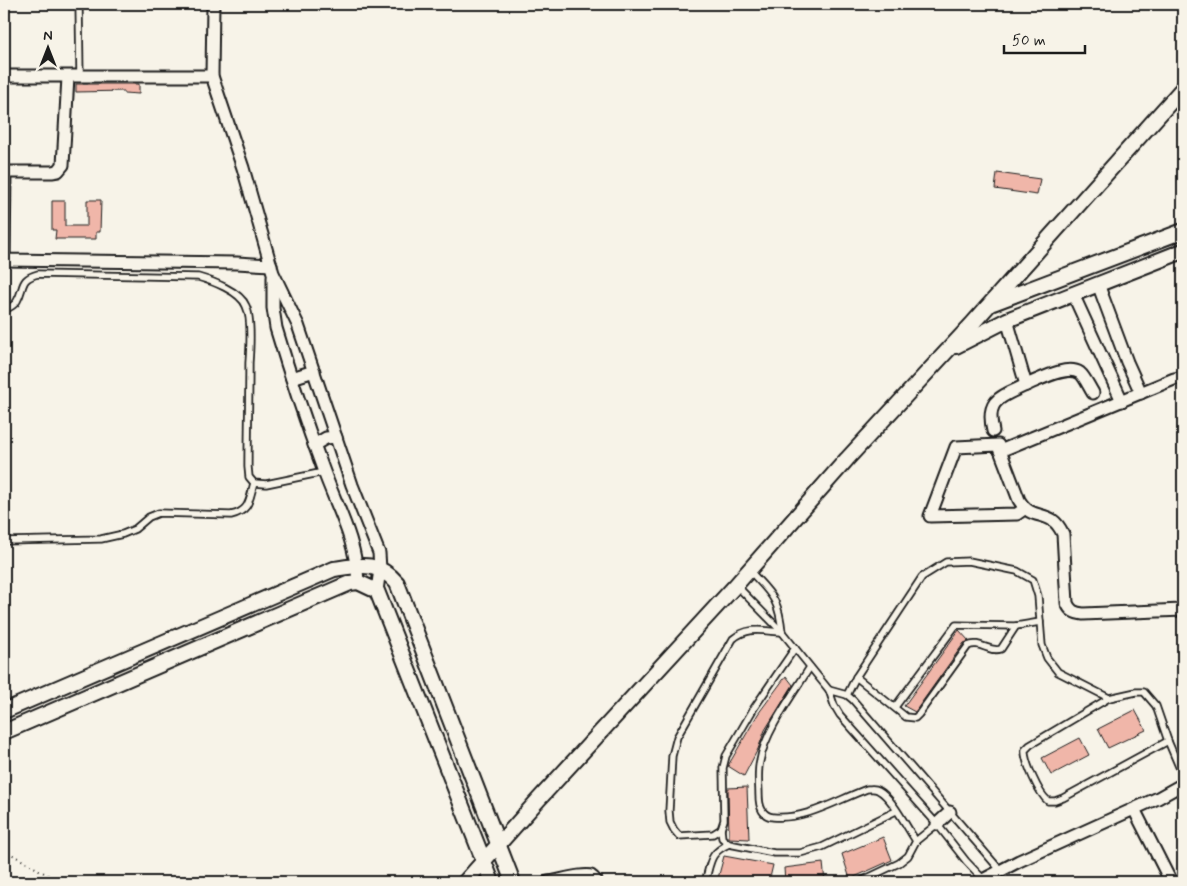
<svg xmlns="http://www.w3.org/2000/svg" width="1187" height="886" font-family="Mynerve,sans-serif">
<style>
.building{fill:#f0b6a9;stroke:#1c1c1c}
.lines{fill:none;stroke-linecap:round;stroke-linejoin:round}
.service-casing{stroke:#1c1c1c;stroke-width:9}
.minor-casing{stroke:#1c1c1c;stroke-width:15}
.tertiary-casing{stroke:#1c1c1c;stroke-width:18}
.path{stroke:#1c1c1c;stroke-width:2;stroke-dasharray:1 4;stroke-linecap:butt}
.service{stroke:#f7f3e8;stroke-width:5.5}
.minor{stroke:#f7f3e8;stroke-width:11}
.tertiary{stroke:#f7f3e8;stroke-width:14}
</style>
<rect width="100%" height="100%" fill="#f7f3e8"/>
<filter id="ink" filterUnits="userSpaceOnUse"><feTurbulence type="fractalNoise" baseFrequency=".02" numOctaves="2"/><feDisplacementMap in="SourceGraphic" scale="10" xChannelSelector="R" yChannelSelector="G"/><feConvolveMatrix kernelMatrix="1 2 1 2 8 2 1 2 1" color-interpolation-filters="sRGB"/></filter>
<g filter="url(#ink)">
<g class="building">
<polygon points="76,84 139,84 139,94 124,93 124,91 76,92"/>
<polygon points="997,173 1040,179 1037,195 995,189"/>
<polygon points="87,200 101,200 100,232 96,232 96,239 55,239 56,230 52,230 52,201 65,201 65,226 87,226"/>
<polygon points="959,630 969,641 964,643 915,712 904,706"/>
<polygon points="786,676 793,685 765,730 758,749 744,776 728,766 729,764 758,714"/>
<polygon points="1135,710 1146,730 1108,748 1098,729"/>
<polygon points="1080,738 1089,755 1051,775 1042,758"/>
<polygon points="747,787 749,839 729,838 728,788"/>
<polygon points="883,837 892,860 850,879 842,854"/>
<polygon points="724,856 773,865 769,882 717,882"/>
<polygon points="823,863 825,882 785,882 784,868"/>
</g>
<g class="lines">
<g class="service-casing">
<g id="service">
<polyline points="79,4 80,77"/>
<path d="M 4,310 C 9,308 14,306 17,301 C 25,287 19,279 38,274 L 198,277 C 212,281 240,291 246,306 C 252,318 250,349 249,363 C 249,398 248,432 248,467 L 249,477 L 254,483 L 266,484 L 324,472"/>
<path d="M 4,541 L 101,539 L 123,534 L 135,529 L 149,517 L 159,513 L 231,515 C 250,511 249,500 254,483"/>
<path d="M 749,570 C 771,594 779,598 782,632"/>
<polyline points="736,585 782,632 829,690 834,705 840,715 937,824 966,861 984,880"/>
<path d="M 782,632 C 764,631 748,626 733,639 L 677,737 L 672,756 L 669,811 L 670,822 L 674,830 L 679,836 L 713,834 L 721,829 L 724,820 L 723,768 L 726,756 L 754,708 L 795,648"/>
<path d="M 810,667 C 794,693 765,731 760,761 C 757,772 759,784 759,795 C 759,805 761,816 773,817 C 806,820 837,800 867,789 C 871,789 875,788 878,790 C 892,797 907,828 916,841"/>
<path d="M 856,677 L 906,717 L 915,718 L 919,714 L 968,646 C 980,640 989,653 1001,649 L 1016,626"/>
<polyline points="829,690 847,695 853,700 1001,871"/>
<polyline points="847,695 856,677 922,577 946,562 969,561 1017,571 1033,580 1038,596 1042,645 1047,658 1058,672 1109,698 1136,692 1144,692 1156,706 1168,741 1183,776"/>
<path d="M 1109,698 L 1030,745 L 1025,750 C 1024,761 1039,794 1048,801 L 1055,801 L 1063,798 L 1168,741"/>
<polyline points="895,707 956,625 1016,626 1040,622"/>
<polyline points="721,829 722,838 729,844 774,853 800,853 822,847 896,811"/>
<path d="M 705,882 C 711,862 709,853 729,844"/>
<polyline points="859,882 899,863 908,856 916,841 937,824"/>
</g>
</g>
<g class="minor-casing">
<g id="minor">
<polyline points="213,4 212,76 243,168 273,273 298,325 352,485 379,553 380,569 377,591"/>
<polyline points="4,76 212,76"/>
<polyline points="4,172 52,172 58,171 63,165 68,77"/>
<polyline points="5,172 4,260 237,263 271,265"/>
<path d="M 273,277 L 273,308 L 276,328 C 290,375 306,423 323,469 C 337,508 356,539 358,582"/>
<polyline points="1098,284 1127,362 1141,393"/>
<polyline points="1073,294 1122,401"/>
<polyline points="292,378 314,371"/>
<path d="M 1026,385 C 1039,380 1067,364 1080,373 C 1085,377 1089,387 1093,393"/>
<path d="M 993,431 C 985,399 1001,397 1026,385 L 1007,320"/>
<polyline points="314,445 326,438 336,437"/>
<polyline points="1000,451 1174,379 1183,377"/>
<path d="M 1024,509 L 1017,514 L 930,516 L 956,447 L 998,445 L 1019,500 C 1033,524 1050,506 1063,534 L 1067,603 C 1070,611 1075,613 1083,614 L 1183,610"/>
<polyline points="1134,809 1171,882"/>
<polyline points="937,824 950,812"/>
<path d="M 548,882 C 557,881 585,873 591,876 C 594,878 595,880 597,882"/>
<polyline points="979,882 1019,861 1158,798 1183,784"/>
</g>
</g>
<g class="tertiary-casing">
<g id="tertiary">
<polyline points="993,303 1183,231"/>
<polyline points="956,346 1007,320 1183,251"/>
<path d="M 4,711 L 334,569 C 361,565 378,561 397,583 L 513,882"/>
<polyline points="4,732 350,583 358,582 377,591 492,882"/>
<polyline points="465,882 539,799 736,585 847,459 972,324 1183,88"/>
</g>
</g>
<polyline class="path" points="4,850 60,882"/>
<use href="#service" class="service"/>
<use href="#minor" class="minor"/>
<use href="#tertiary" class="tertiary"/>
</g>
</g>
<rect width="1187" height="886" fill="none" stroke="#f7f3e8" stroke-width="20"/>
<rect x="10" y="10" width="1167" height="866" fill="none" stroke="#1c1c1c" stroke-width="2" filter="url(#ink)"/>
<g transform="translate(48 48)" stroke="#f7f3e8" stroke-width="4" paint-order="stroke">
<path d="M0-4L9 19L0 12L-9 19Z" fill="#1c1c1c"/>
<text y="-8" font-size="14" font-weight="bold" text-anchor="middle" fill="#1c1c1c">N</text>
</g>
<path d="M1004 45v8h81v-8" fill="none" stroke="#1c1c1c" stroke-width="2.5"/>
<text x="1012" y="45" font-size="15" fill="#1c1c1c" stroke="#f7f3e8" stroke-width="4" paint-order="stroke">50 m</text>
</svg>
